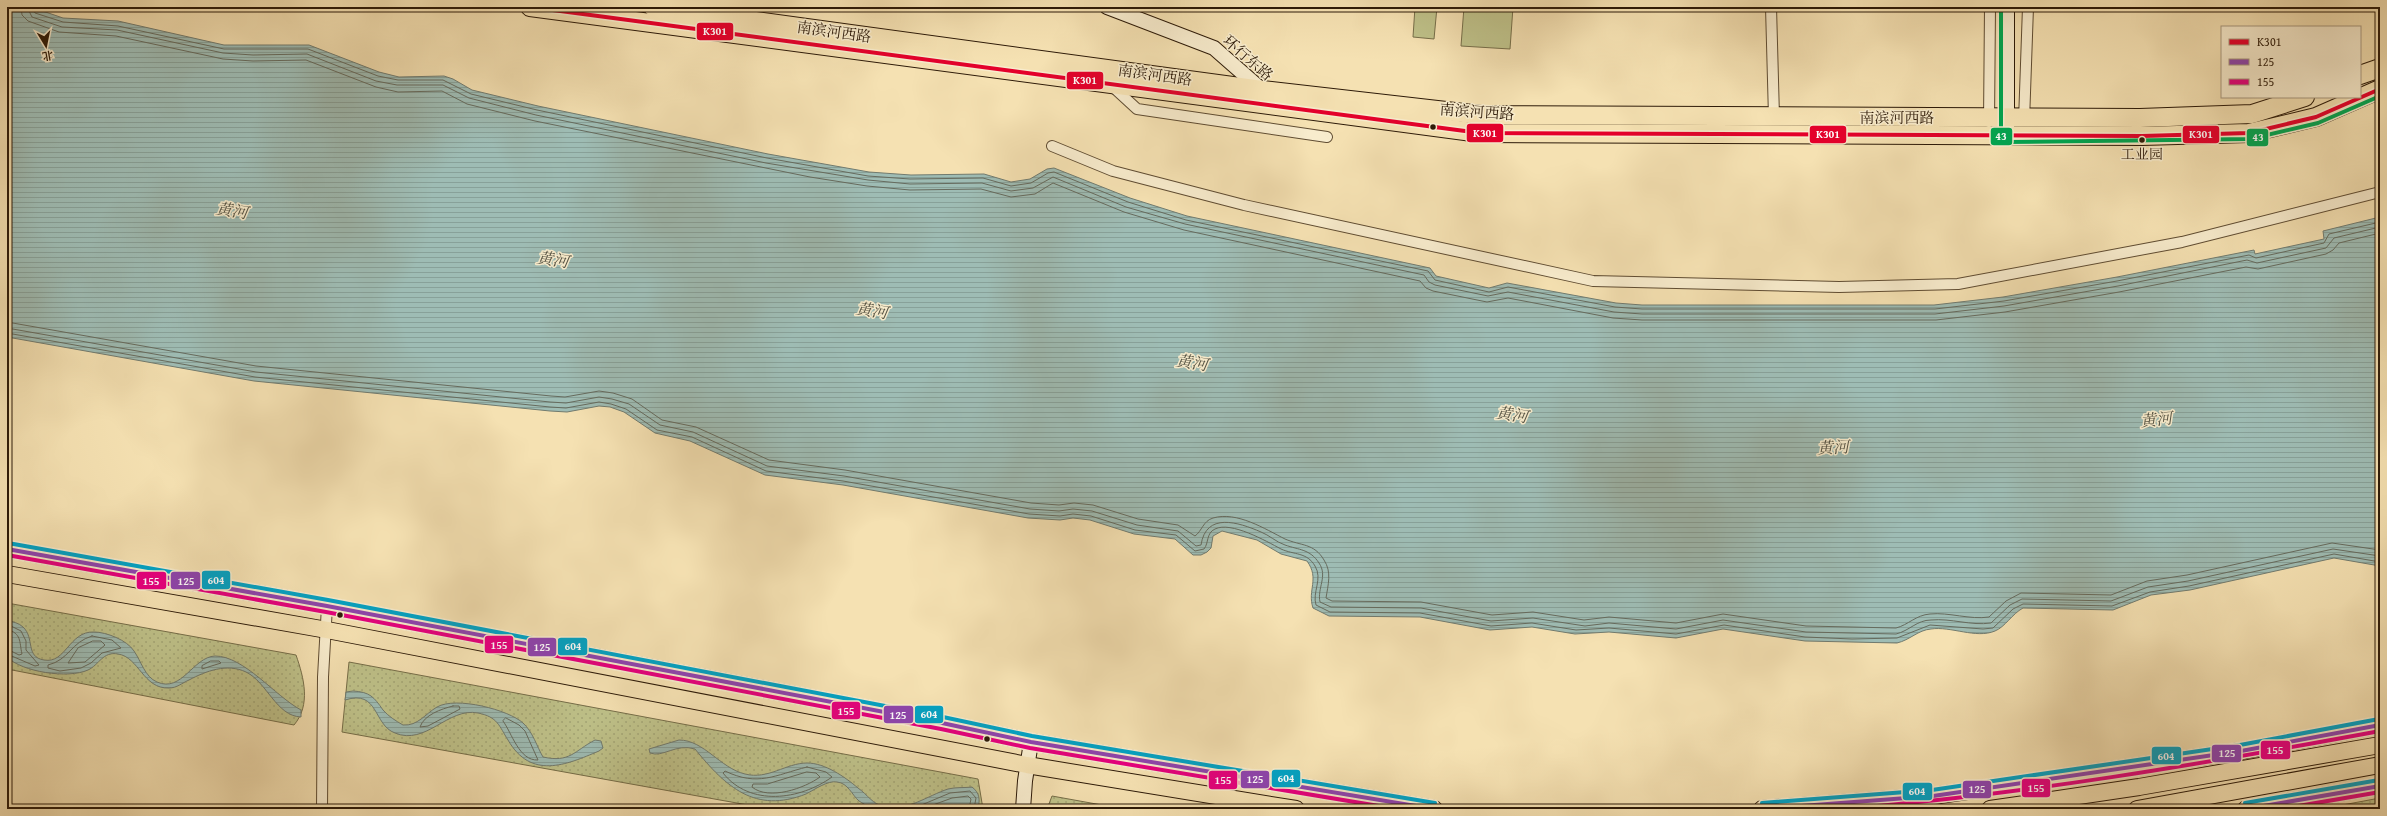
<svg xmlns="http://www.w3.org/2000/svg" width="2387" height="816" font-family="'Gentium Book Plus','Noto Serif SC',serif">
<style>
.park{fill:url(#park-dots);stroke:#766e49}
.pitch{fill:#bfc28a;stroke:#766e49}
.water{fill:url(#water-rules);stroke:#717b6f}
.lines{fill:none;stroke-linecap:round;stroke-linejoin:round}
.shore{stroke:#666b5e;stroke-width:1}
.street-casing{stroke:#5f4c32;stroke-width:12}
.secondary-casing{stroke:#2d1a08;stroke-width:16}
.primary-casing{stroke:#2d1a08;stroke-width:18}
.highway-casing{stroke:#2d1a08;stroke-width:20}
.street{stroke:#f8eccd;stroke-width:10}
.secondary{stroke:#f8eccd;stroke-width:14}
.primary{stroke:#f5e1b2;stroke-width:16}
.highway{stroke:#f5e1b2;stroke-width:18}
.bus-1-casing{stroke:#f8eccd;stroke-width:7}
.bus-2-casing{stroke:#f8eccd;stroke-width:7}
.bus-3-casing{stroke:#f8eccd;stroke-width:7}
.bus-4-casing{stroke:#f8eccd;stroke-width:7}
.bus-5-casing{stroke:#f8eccd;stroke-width:7}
.bus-1{stroke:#e4002b;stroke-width:4}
.bus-2{stroke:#8e44ad;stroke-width:4}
.bus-3{stroke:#e5007d;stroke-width:4}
.bus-4{stroke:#02a2c4;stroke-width:4}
.bus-5{stroke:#00a651;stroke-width:4}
.bus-dot{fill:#2d1a08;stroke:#f8eccd;stroke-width:1.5}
.labels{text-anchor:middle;stroke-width:3;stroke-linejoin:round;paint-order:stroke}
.bus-label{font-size:14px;fill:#2d1a08;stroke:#f8eccd}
.street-label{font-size:15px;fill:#2d1a08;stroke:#f8eccd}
.water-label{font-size:16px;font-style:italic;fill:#555344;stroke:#f8eccd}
.line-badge{stroke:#f8eccd;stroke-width:1.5}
.badge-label{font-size:11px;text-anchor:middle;font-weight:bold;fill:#fff}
</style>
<defs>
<pattern id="park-dots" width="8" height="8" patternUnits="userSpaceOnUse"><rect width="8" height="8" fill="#bfc28a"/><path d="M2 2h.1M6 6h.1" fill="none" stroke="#a4a676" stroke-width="1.8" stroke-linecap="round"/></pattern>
<pattern id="water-rules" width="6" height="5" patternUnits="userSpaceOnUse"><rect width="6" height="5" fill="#9ebcb4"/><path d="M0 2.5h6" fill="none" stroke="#88a199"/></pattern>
</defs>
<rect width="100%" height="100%" fill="#f5e1b2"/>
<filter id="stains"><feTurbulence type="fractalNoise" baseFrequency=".005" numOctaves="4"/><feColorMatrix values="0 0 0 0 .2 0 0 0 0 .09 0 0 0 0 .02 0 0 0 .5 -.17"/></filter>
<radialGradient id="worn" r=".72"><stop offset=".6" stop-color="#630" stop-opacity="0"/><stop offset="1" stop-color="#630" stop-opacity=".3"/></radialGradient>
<g class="park">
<path d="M 7,603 L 296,655 C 304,678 311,705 294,725 L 7,669 Z"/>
<polygon points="349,662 978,779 983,809 770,809 342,732"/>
<polygon points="1052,796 1124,809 1047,809"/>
<polygon points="2380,798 2380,809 2321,809"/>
</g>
<g class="pitch">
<polygon points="1415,7 1437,7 1434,39 1413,37"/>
<polygon points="1464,7 1513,7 1510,49 1461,46"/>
</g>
<g class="water">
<path d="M 7,7 L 31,7 L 63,18 L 118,21 L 224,45 L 309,45 L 379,72 L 399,77 L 444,76 L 453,79 L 472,90 L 538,106 L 768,154 L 869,172 L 911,175 L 984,174 L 1011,182 L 1030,179 L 1047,169 L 1054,168 L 1130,198 L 1187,216 L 1430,268 L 1436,276 L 1489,288 L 1507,283 L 1616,303 L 1642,305 L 1934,305 L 2003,297 L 2117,277 L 2254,250 L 2255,254 L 2324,239 L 2323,231 L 2380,217 L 2380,566 L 2334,558 L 2190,590 L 2151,595 L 2113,610 L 2023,608 C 2012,614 2005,627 1995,631 C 1976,639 1951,626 1931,629 C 1918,630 1910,640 1897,643 L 1805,641 L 1723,629 L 1676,638 L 1609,632 L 1575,634 L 1532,627 L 1490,630 L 1420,617 L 1329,616 L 1313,608 C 1307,590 1320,579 1307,561 L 1281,554 L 1257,540 L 1222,531 L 1213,536 L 1211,548 L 1207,552 L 1201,555 L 1193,555 L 1175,539 L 1134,534 L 1090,520 L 1073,518 L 1060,520 L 1028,518 L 843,485 L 765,475 L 690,441 L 655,433 L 624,412 L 610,407 L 599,406 L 567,412 L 550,411 L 254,381 L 7,337 Z"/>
<path d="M 7,620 C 13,622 19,623 23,627 C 35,638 25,657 44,660 C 66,664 69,631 94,632 C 106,632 127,640 134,651 C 141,661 145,677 157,682 C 182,693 193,657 215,656 C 244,656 275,696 301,710 L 301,717 C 276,716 267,682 246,672 C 227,663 206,671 189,680 C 182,683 177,688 169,688 C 143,689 139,657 118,654 C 103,651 99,665 88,670 C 68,679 22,672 7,657 Z"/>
<path d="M 353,691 C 370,692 374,697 383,710 C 388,716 396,721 403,725 C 418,726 425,714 437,707 C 456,696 509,710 523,723 C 533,732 537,747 543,757 C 570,763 574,751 595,740 L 601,741 L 603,748 L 599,751 C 566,765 531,780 508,740 C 499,726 498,717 478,713 C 448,707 426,746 395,733 C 373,725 379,689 345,700 L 346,692 Z"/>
<path d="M 679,740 C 704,740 720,768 745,774 C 768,780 786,763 807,763 C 825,763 845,777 858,788 C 868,795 872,804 885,807 C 908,811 927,796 948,789 C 956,787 964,788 972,787 C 980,793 980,800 978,809 L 872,809 C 868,806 863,804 859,801 C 852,795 848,783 837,782 C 828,780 814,790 806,794 C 755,814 726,787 695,749 C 676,743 663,758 650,753 L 649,749 Z"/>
</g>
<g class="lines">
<g class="shore">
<polyline points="21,7 22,15 28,21 59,32 116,36 223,59 253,61 306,60 376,87 398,92 442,91 467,104 535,121 810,177 867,186 910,190 981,189 1011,197 1035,194 1053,183 1124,212 1184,230 1420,281 1426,288 1433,291 1487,302 1508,298 1613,318 1642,320 1936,320 2005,312 2119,292 2246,267 2258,269 2326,254 2333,250 2339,243 2380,233"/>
<polyline points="27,7 32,17 62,27 117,30 223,53 253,55 307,54 376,81 397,85 443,85 469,98 536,115 766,163 868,180 910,184 982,183 1011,191 1033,188 1053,177 1126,207 1185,224 1424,275 1429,282 1435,285 1488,296 1508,292 1614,312 1642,314 1935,314 2004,306 2118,286 2247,260 2257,263 2326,248 2334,238 2380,227"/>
<polyline points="32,7 35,13 63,22 118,26 224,49 308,49 378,76 398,80 443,80 471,94 537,110 767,158 868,176 910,179 983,178 1011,186 1031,183 1048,173 1054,172 1128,202 1186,220 1428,271 1435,280 1489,292 1508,287 1615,307 1642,309 1935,309 2004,301 2117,281 2249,255 2256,258 2324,243 2329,234 2380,222"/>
<path d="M 7,322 L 256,366 L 551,396 L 565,397 L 599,391 L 613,393 L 632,399 L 662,420 L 696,427 L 769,460 L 845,470 L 1031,503 L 1059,505 L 1074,503 L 1093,505 L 1138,519 L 1178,525 L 1195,536 C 1202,531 1203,521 1213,518 C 1237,511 1265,529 1285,539 C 1301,546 1314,543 1324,560 C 1332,572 1328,585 1326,598 L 1332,601 L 1421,602 L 1492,615 L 1533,612 L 1584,620 L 1609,617 L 1676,623 L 1723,614 L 1806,626 L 1896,628 C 1908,625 1916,615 1930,614 C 1949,612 1970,620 1989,617 L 2006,601 L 2021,593 L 2111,595 L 2147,581 L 2187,575 L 2332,543 L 2380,550"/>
<path d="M 7,328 L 256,372 L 550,402 L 566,403 L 599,397 L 612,399 L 629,404 L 660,425 L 693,432 L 767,466 L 844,476 L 1030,509 L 1059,511 L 1073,509 L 1092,511 L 1137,525 L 1178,531 L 1196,546 L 1201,545 C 1206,512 1238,522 1261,532 C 1269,535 1276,542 1285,545 C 1299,550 1310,549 1319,563 C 1328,576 1317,588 1320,602 L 1331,607 L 1421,608 L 1491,621 L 1533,618 L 1585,626 L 1609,623 L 1676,629 L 1723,620 L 1806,632 L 1896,634 C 1909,631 1917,620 1931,620 C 1951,618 1971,626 1991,623 L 2010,605 L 2022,599 L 2111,601 L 2148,587 L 2188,581 L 2333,549 L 2380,556"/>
<path d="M 7,333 L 255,377 L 550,407 L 566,408 L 599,402 L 611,404 L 626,409 L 657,430 L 692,437 L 766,471 L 843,481 L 1029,514 L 1060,516 L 1073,514 L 1091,516 L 1135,530 L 1176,535 L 1195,551 L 1204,549 C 1209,543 1206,533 1215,529 C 1231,521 1266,541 1281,549 C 1294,555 1307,552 1315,566 C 1323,579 1312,592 1316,605 L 1330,612 L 1420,613 L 1491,626 L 1532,623 L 1576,630 L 1609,628 L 1676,634 L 1724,625 L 1805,637 L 1852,639 L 1897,638 L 1930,625 L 1983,629 L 1993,628 L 2013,609 L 2023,604 L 2112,606 L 2150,592 L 2189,586 L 2334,554 L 2380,562"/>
<polyline points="7,624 21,631 26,641 26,650 39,665 35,666 7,654"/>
<path d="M 7,629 C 22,634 19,641 22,654 L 19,655 L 7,649"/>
<path d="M 92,636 L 112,640 L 121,648 L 102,653 L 91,663 L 81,668 L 60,671 L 48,668 L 48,665 C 69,660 71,642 92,636 Z"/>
<polygon points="93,641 101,641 105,645 85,662 68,663 78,648"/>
<polygon points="211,661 219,661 221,663 202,669 202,666"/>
<path d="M 453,706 L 459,706 L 460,709 L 428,726 L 420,727 C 424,715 441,709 453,706 Z"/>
<path d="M 506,718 L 519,725 L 525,731 L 538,760 C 519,761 512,733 503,721 Z"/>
<path d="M 807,767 L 826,772 L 832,777 C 800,800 750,807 723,773 L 725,771 C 758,787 775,775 807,767 Z"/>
<path d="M 807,772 L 816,773 L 820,777 C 805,788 769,801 752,787 L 753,784 L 767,784 Z"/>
<polyline points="912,809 950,793 970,791 976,798 974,809"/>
<polyline points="922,809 952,798 968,796 971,799 969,809"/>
</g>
<g class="street-casing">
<g id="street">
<polyline points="1771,7 1774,117"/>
<polyline points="1112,86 1137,109 1327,137"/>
<polyline points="2024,121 2028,7"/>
<polyline points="1989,122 1990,7"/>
<polyline points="1052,146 1113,171 1244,205 1593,281 1839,287 1958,284 2182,242 2380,192"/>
<polyline points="322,809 323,677 327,606"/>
</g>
</g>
<g class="secondary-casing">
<g id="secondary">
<polyline points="1107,7 1214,48 1263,91"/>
<polyline points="2007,127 2007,7"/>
<polyline points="1023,809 1025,781 1031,742"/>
</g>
</g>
<g class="primary-casing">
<g id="primary">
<polyline points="7,549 327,606 942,723 1031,742 1434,809"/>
<polyline points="7,574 327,630 1027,765 1296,809"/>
<polyline points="1762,809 1933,796 2241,751 2380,725"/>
<polyline points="1990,809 2139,787 2380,745"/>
<polyline points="2137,809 2380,765"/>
<polyline points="2246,809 2380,786"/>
</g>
</g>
<g class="highway-casing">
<g id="highway">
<polyline points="530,7 1480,133 2142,136 2249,133 2316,117 2380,89"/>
<polyline points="653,7 1262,90 1481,115 2140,118 2252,114 2305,97"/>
<polyline points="2360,75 2380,68"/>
</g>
</g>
<use href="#street" class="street"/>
<use href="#secondary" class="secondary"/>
<use href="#primary" class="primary"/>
<use href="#highway" class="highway"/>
<g class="bus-1-casing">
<polyline id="bus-1" points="530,7 1480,133 2142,136 2249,133 2316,117 2380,89"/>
</g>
<g class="bus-2-casing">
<g id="bus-2">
<polyline points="7,549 327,606 942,723 1031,742 1434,809"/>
<polyline points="1762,809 1933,796 2241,751 2380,725"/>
<polyline points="2246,809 2380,786"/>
</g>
</g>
<g class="bus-3-casing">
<g id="bus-3">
<polyline points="7,555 326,612 941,729 1030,748 1397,809"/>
<path d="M 1841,809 C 2022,795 2202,764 2380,731"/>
<polyline points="2281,809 2380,792"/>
</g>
</g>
<g class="bus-4-casing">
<g id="bus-4">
<polyline points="8,543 328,600 943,717 1032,736 1435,803"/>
<polyline points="1762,803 1932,790 2240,745 2379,719"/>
<polyline points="2245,803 2379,780"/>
</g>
</g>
<g class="bus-5-casing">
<polyline id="bus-5" points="2001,7 2001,136 2006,142 2250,139 2318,123 2380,96"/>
</g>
<use href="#bus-1" class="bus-1"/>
<use href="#bus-2" class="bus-2"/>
<use href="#bus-3" class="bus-3"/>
<use href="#bus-4" class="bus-4"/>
<use href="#bus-5" class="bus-5"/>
</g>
<g class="bus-dot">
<circle cx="1433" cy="127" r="3.5"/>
<circle cx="2142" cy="140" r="3.5"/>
<circle cx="340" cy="615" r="3.5"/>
<circle cx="987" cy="739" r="3.5"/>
</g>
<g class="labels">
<g class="bus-label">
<text x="2142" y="159">工业园</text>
</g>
<g class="street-label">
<text transform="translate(834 32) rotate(8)" y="5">南滨河西路</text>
<text transform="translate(1248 58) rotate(41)" y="5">环行东路</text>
<text transform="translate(1155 75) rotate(8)" y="5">南滨河西路</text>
<text transform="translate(1477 112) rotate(4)" y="5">南滨河西路</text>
<text x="1897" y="123">南滨河西路</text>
</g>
<g class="water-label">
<text transform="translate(232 210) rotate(9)" y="6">黄河</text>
<text transform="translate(553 259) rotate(9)" y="6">黄河</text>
<text transform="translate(872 310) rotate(9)" y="6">黄河</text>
<text transform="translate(1192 362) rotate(9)" y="6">黄河</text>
<text transform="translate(1512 414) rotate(9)" y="6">黄河</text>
<text transform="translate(2156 419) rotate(-6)" y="6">黄河</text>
<text transform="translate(1833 447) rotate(-3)" y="6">黄河</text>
</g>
</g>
<g class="line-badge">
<rect x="696" y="22" width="38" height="19" rx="4" fill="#e4002b"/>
<rect x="1066" y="71" width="38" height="19" rx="4" fill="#e4002b"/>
<rect x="1466" y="123" width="38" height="20" rx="4" fill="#e4002b"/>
<rect x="2182" y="125" width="38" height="19" rx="4" fill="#e4002b"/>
<rect x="1809" y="125" width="38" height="19" rx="4" fill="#e4002b"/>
<rect x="1990" y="127" width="23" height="19" rx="4" fill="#00a651"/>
<rect x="2246" y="128" width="23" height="19" rx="4" fill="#00a651"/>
<rect x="201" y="570" width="30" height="20" rx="4" fill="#02a2c4"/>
<rect x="136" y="571" width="31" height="19" rx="4" fill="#e5007d"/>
<rect x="170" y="571" width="31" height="19" rx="4" fill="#8e44ad"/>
<rect x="484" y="635" width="30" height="19" rx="4" fill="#e5007d"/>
<rect x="557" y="637" width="31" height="19" rx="4" fill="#02a2c4"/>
<rect x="527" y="637" width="30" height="20" rx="4" fill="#8e44ad"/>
<rect x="831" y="701" width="30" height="19" rx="4" fill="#e5007d"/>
<rect x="914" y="705" width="30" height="19" rx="4" fill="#02a2c4"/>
<rect x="883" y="705" width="31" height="19" rx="4" fill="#8e44ad"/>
<rect x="2260" y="740" width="31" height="20" rx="4" fill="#e5007d"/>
<rect x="2211" y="744" width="31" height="19" rx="4" fill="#8e44ad"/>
<rect x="2151" y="746" width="31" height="19" rx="4" fill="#02a2c4"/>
<rect x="1271" y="769" width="30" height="19" rx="4" fill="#02a2c4"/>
<rect x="1240" y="770" width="30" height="19" rx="4" fill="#8e44ad"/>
<rect x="1208" y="770" width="30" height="20" rx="4" fill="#e5007d"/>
<rect x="2021" y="778" width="30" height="20" rx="4" fill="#e5007d"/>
<rect x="1962" y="780" width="30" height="19" rx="4" fill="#8e44ad"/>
<rect x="1902" y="782" width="31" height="19" rx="4" fill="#02a2c4"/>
</g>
<g class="badge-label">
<text x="715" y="35">K301</text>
<text x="1085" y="84">K301</text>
<text x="1485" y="137">K301</text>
<text x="2201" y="138">K301</text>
<text x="1828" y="138">K301</text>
<text x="2001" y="140">43</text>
<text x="2258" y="141">43</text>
<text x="216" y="584">604</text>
<text x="151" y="585">155</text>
<text x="186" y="585">125</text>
<text x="499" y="649">155</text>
<text x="573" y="650">604</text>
<text x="542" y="651">125</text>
<text x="846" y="715">155</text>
<text x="929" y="718">604</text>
<text x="898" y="719">125</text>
<text x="2275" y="754">155</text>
<text x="2227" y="757">125</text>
<text x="2166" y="760">604</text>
<text x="1286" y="782">604</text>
<text x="1255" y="783">125</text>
<text x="1223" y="784">155</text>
<text x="2036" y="792">155</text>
<text x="1977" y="793">125</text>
<text x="1917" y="795">604</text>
</g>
<rect width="2387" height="816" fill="none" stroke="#f5e1b2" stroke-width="24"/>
<rect x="8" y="8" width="2371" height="800" fill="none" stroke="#2d1a08" stroke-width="2"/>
<rect x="12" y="12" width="2363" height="792" fill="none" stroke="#2d1a08"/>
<rect x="2221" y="26" width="140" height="72" fill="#f8eccd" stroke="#a7987e"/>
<rect x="2229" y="39" width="20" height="6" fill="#e4002b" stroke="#a7987e"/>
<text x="2257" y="46" font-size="12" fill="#2d1a08">K301</text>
<rect x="2229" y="59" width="20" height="6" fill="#8e44ad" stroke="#a7987e"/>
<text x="2257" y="66" font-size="12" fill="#2d1a08">125</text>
<rect x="2229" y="79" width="20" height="6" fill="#e5007d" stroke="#a7987e"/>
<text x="2257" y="86" font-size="12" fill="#2d1a08">155</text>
<g transform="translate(46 46) rotate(170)" stroke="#f8eccd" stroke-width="3" paint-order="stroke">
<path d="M0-3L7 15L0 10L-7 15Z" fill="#2d1a08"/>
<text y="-6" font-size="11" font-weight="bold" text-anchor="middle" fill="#2d1a08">北</text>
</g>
<rect width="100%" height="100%" filter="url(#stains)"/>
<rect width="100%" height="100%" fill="url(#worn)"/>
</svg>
